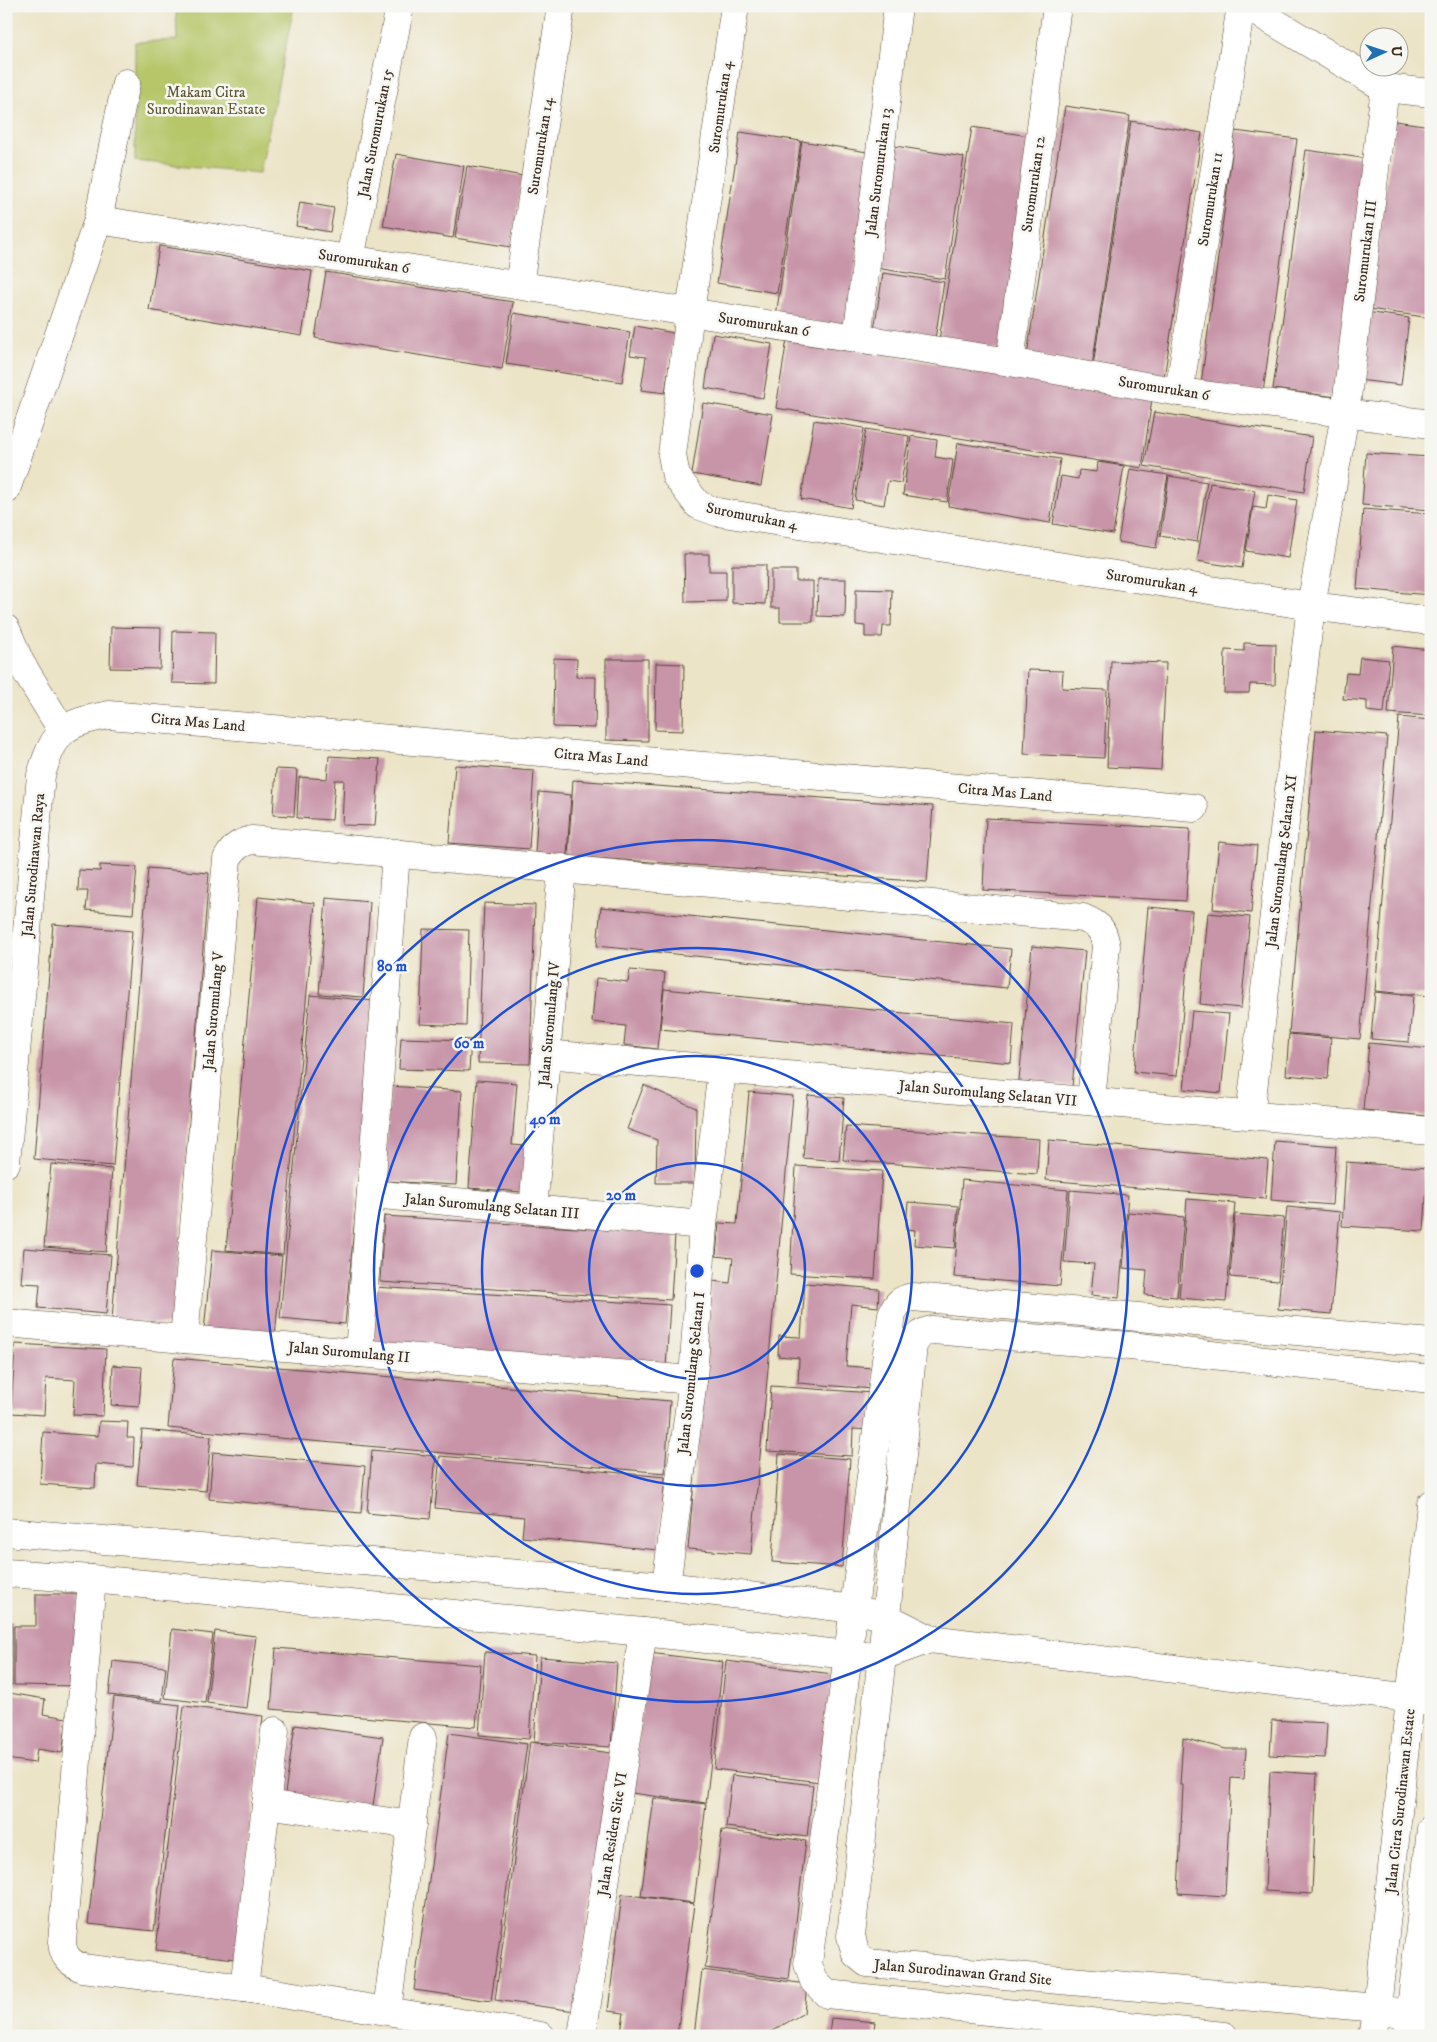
<svg xmlns="http://www.w3.org/2000/svg" width="1437" height="2042" font-family="'IM FELL DW Pica',serif">
<style>
.green{fill:#b6c669;stroke:#787844}
.building{fill:#c894a8}
.lines{fill:none;stroke-linecap:round;stroke-linejoin:round}
.street-casing{stroke:#564637;stroke-width:29}
.street{stroke:#fff;stroke-width:28}
.ring{fill:none;stroke:#1d4ed8;stroke-width:2.5}
.labels{text-anchor:middle;stroke-width:5;stroke-linejoin:round;paint-order:stroke}
.park-label{font-size:15px;fill:#605934;stroke:#f6f6f2}
.street-label{font-size:15px;fill:#3b2a1e;stroke:#f6f6f2}
.centre{fill:#1d4ed8;stroke:#f6f6f2;stroke-width:2.5}
.ring-label{font-size:15px;text-anchor:middle;font-weight:bold;fill:#1d4ed8;stroke:#f6f6f2;stroke-width:5;stroke-linejoin:round;paint-order:stroke}
</style>
<rect width="100%" height="100%" fill="#f6f6f2"/>
<filter id="ink" filterUnits="userSpaceOnUse"><feTurbulence type="fractalNoise" baseFrequency=".02" numOctaves="2"/><feDisplacementMap in="SourceGraphic" scale="10" xChannelSelector="R" yChannelSelector="G"/><feConvolveMatrix kernelMatrix="1 2 1 2 8 2 1 2 1" color-interpolation-filters="sRGB"/></filter>
<filter id="wash" filterUnits="userSpaceOnUse"><feTurbulence type="fractalNoise" baseFrequency=".0096" numOctaves="4" result="noise"/><feDisplacementMap in="SourceGraphic" scale="20" xChannelSelector="R" yChannelSelector="G"/><feGaussianBlur stdDeviation="1.12" result="paint"/><feColorMatrix in="noise" values="0 0 0 0 0 0 0 0 0 0 0 0 0 0 0 0 0 1.4 0 .05"/><feComposite in="paint" operator="in"/></filter>
<g filter="url(#wash)">
<rect width="100%" height="100%" fill="#ece4c7"/>
<polygon class="green" points="176,6 294,6 260,173 135,161 135,42 177,40"/>
<g id="blocks">
<g class="building">
<polygon points="1065,106 1130,116 1092,366 1027,355"/>
<polygon points="1131,121 1202,133 1164,378 1093,366"/>
<polygon points="1395,121 1431,126 1431,318 1369,309"/>
<polygon points="972,127 1035,137 1002,350 939,340"/>
<polygon points="1235,131 1297,139 1263,393 1201,384"/>
<polygon points="740,132 801,141 777,293 717,283"/>
<polygon points="802,141 873,153 846,327 776,316"/>
<polygon points="895,146 964,157 945,279 876,268"/>
<polygon points="1306,150 1369,159 1337,397 1273,389"/>
<polygon points="396,154 464,166 453,238 383,226"/>
<polygon points="467,166 523,176 511,247 455,238"/>
<polygon points="300,202 334,208 330,232 296,226"/>
<polygon points="159,246 312,271 302,336 149,310"/>
<polygon points="326,272 513,302 502,369 315,338"/>
<polygon points="883,273 944,282 935,339 874,330"/>
<polygon points="1366,312 1409,318 1401,385 1358,380"/>
<polygon points="514,313 630,332 622,382 506,364"/>
<polygon points="635,326 674,333 665,393 641,390 646,357 630,355"/>
<polygon points="713,334 772,344 763,398 705,388"/>
<polygon points="787,339 1152,399 1142,468 776,408"/>
<polygon points="703,403 773,414 761,486 692,474"/>
<polygon points="1154,412 1312,437 1304,492 1144,466"/>
<polygon points="814,420 864,428 851,508 801,499"/>
<polygon points="866,429 909,436 901,483 888,481 884,505 855,500"/>
<polygon points="911,436 937,440 935,457 953,460 947,502 903,495"/>
<polygon points="958,443 1060,459 1050,523 948,506"/>
<polygon points="1366,453 1431,457 1431,510 1362,505"/>
<polygon points="1098,462 1124,466 1113,534 1053,524 1061,476 1078,479 1079,470 1097,472"/>
<polygon points="1130,469 1168,475 1156,548 1118,542"/>
<polygon points="1169,476 1207,482 1197,542 1160,536"/>
<polygon points="1210,483 1255,490 1242,568 1197,561"/>
<polygon points="1268,495 1297,500 1288,558 1246,551 1253,507 1266,509"/>
<polygon points="1363,509 1431,514 1431,595 1357,589"/>
<polygon points="684,554 709,554 709,571 726,571 726,601 685,602"/>
<polygon points="732,565 766,565 765,604 732,603"/>
<polygon points="771,570 796,570 796,581 813,581 813,622 780,622 780,608 771,608"/>
<polygon points="818,579 846,579 845,617 817,616"/>
<polygon points="856,589 892,590 891,626 883,626 882,637 865,637 865,626 856,625"/>
<polygon points="111,627 161,628 160,669 110,668"/>
<polygon points="173,631 215,632 214,684 172,683"/>
<polygon points="1244,643 1276,644 1275,685 1250,684 1249,693 1224,693 1225,650 1244,651"/>
<polygon points="1393,646 1431,650 1431,716 1388,713"/>
<polygon points="1360,657 1389,660 1384,713 1367,711 1367,701 1343,699 1346,673 1358,674"/>
<polygon points="554,658 577,659 576,677 596,677 595,728 553,727"/>
<polygon points="606,659 648,659 648,741 606,740"/>
<polygon points="1111,661 1166,663 1161,770 1107,767"/>
<polygon points="656,663 684,664 683,731 655,730"/>
<polygon points="1028,670 1063,671 1062,688 1107,690 1104,758 1024,754"/>
<polygon points="1399,717 1431,720 1431,996 1375,991"/>
<polygon points="1316,730 1387,736 1360,1039 1289,1033"/>
<polygon points="329,756 380,759 375,826 342,825 344,780 335,780 332,820 297,818 299,777 327,779"/>
<polygon points="455,765 534,771 529,849 449,843"/>
<polygon points="276,769 297,770 294,816 273,815"/>
<polygon points="573,780 933,806 927,882 568,856"/>
<polygon points="539,792 571,795 567,855 535,853"/>
<polygon points="986,818 1190,829 1186,901 983,890"/>
<polygon points="1219,842 1257,846 1251,913 1213,909"/>
<polygon points="100,865 137,867 133,914 86,910 88,891 78,891 79,870 100,871"/>
<polygon points="148,868 209,873 173,1325 112,1320"/>
<polygon points="258,897 315,903 283,1255 226,1250"/>
<polygon points="326,898 370,902 363,997 319,994"/>
<polygon points="484,903 535,905 530,1064 478,1063"/>
<polygon points="601,907 1011,949 1007,988 597,946"/>
<polygon points="1148,907 1192,911 1177,1076 1134,1072"/>
<polygon points="1208,913 1250,917 1241,1008 1200,1004"/>
<polygon points="53,924 132,931 113,1166 34,1159"/>
<polygon points="423,929 469,930 466,1026 420,1024"/>
<polygon points="1032,946 1085,951 1072,1087 1019,1081"/>
<polygon points="630,970 665,973 657,1049 624,1045 626,1026 592,1022 596,978 628,982"/>
<polygon points="664,989 1014,1024 1011,1063 660,1029"/>
<polygon points="1375,992 1413,996 1409,1042 1371,1039"/>
<polygon points="310,995 375,1001 345,1324 280,1318"/>
<polygon points="1192,1011 1229,1014 1221,1093 1184,1089"/>
<polygon points="1289,1034 1331,1038 1328,1079 1286,1075"/>
<polygon points="401,1038 471,1040 469,1071 399,1069"/>
<polygon points="1369,1043 1431,1049 1431,1078 1427,1116 1363,1110"/>
<polygon points="477,1080 517,1083 512,1145 525,1146 522,1192 469,1188"/>
<polygon points="644,1085 696,1108 695,1183 656,1183 657,1140 627,1129"/>
<polygon points="390,1086 462,1091 456,1185 384,1181"/>
<polygon points="749,1092 793,1096 751,1554 688,1549 712,1281 730,1283 733,1258 716,1256 719,1223 737,1224"/>
<polygon points="808,1095 844,1098 839,1161 803,1158"/>
<polygon points="846,1126 1039,1139 1037,1174 843,1160"/>
<polygon points="1049,1140 1268,1160 1265,1199 1046,1180"/>
<polygon points="1275,1141 1336,1146 1332,1205 1271,1200"/>
<polygon points="1346,1162 1428,1168 1424,1231 1342,1226"/>
<polygon points="51,1164 112,1169 106,1252 44,1247"/>
<polygon points="796,1166 882,1171 875,1279 790,1274"/>
<polygon points="962,1180 1068,1190 1060,1286 954,1277"/>
<polygon points="1070,1190 1128,1195 1119,1298 1091,1295 1094,1264 1064,1262"/>
<polygon points="1187,1199 1235,1203 1226,1302 1179,1298"/>
<polygon points="908,1202 958,1206 955,1248 914,1245 915,1230 906,1229"/>
<polygon points="1287,1207 1340,1212 1331,1314 1278,1309"/>
<polygon points="1128,1212 1184,1217 1177,1297 1145,1295 1147,1270 1123,1268"/>
<polygon points="1235,1214 1284,1218 1278,1281 1230,1277"/>
<polygon points="384,1216 675,1234 671,1300 380,1282"/>
<polygon points="24,1248 111,1255 106,1314 38,1308 40,1284 21,1283"/>
<polygon points="212,1250 282,1256 275,1338 204,1331"/>
<polygon points="805,1283 879,1289 878,1307 851,1304 848,1341 846,1366 874,1368 873,1389 798,1383 799,1358 778,1356 779,1336 801,1337"/>
<polygon points="374,1287 670,1305 666,1367 370,1349"/>
<polygon points="15,1344 106,1349 103,1416 73,1415 75,1380 46,1378 44,1415 11,1413"/>
<polygon points="174,1358 670,1401 665,1473 168,1428"/>
<polygon points="113,1365 142,1367 139,1407 111,1405"/>
<polygon points="771,1386 873,1393 870,1430 853,1429 852,1456 767,1451"/>
<polygon points="99,1421 128,1422 127,1438 134,1438 133,1467 96,1464 95,1488 40,1484 43,1432 98,1436"/>
<polygon points="142,1430 211,1436 206,1491 137,1485"/>
<polygon points="372,1450 436,1456 430,1519 367,1513"/>
<polygon points="213,1452 365,1466 361,1513 209,1499"/>
<polygon points="779,1454 850,1459 842,1567 772,1562"/>
<polygon points="440,1456 665,1477 659,1550 522,1537 524,1517 435,1508"/>
<polygon points="36,1594 79,1594 78,1686 14,1685 14,1626 36,1626"/>
<rect x="6" y="1622" width="6" height="63"/>
<polygon points="172,1629 213,1634 205,1703 165,1698"/>
<polygon points="215,1631 256,1636 247,1708 207,1703"/>
<polygon points="276,1648 481,1665 476,1727 271,1709"/>
<polygon points="485,1652 535,1656 529,1739 479,1735"/>
<polygon points="649,1653 723,1662 706,1803 631,1793"/>
<polygon points="540,1657 617,1663 611,1747 534,1742"/>
<polygon points="113,1661 166,1667 162,1701 109,1695"/>
<polygon points="726,1661 833,1674 820,1782 714,1769"/>
<polygon points="9,1693 45,1699 43,1714 67,1718 62,1753 37,1749 35,1763 6,1759 6,1714"/>
<polygon points="114,1697 180,1705 154,1931 88,1924"/>
<polygon points="184,1706 263,1716 235,1959 156,1950"/>
<polygon points="1272,1720 1327,1723 1325,1758 1270,1755"/>
<polygon points="295,1725 383,1737 373,1806 285,1793"/>
<polygon points="449,1733 527,1744 491,2001 414,1990"/>
<polygon points="1183,1738 1226,1749 1246,1749 1244,1779 1231,1778 1225,1896 1178,1893 1183,1785 1180,1785"/>
<polygon points="530,1742 611,1753 575,2011 495,2000"/>
<polygon points="1270,1771 1317,1774 1312,1894 1265,1891"/>
<polygon points="732,1775 813,1785 807,1837 726,1827"/>
<polygon points="654,1798 706,1804 694,1903 641,1896"/>
<polygon points="722,1830 806,1841 789,1979 705,1968"/>
<polygon points="622,1894 694,1904 677,2036 650,2036 621,2032 624,2013 608,2011"/>
<polygon points="702,1970 807,1984 804,2013 763,2036 694,2036"/>
<polygon points="831,2018 875,2022 873,2036 829,2036"/>
</g>
</g>
</g>
<g filter="url(#ink)">
<use href="#blocks" fill-opacity="0" stroke="#564637" stroke-width="1"/>
<g class="lines">
<g class="street-casing">
<g id="street">
<polyline points="735,6 690,312 672,455 676,476 698,505 717,512 1311,606 1431,621"/>
<polyline points="1247,6 1385,88 1431,93"/>
<polyline points="98,220 1010,362 1179,392 1431,424"/>
<polyline points="350,259 400,6"/>
<polyline points="519,285 561,6"/>
<polyline points="857,338 898,6"/>
<polyline points="1010,362 1057,6"/>
<polyline points="1179,392 1241,6"/>
<polyline points="6,490 98,220 126,83"/>
<polyline points="6,629 20,662 62,730"/>
<polyline points="546,1054 1431,1131"/>
<polyline points="1250,1115 1311,606 1345,414 1385,88"/>
<path d="M 6,1163 L 41,775 C 55,731 63,723 109,715 L 1194,808"/>
<polyline points="371,1194 703,1225"/>
<polyline points="533,1210 562,868"/>
<polyline points="6,1323 184,1339 693,1380"/>
<path d="M 184,1339 L 227,859 C 234,847 239,843 252,840 L 1083,918 C 1099,925 1103,928 1106,946 L 1091,1101"/>
<polyline points="359,1353 396,853"/>
<path d="M 1431,1379 L 1130,1346 L 932,1330 C 922,1332 918,1336 913,1345 L 882,1656 L 851,1936 L 856,1954 L 867,1963 L 1377,2008 L 1411,2016 L 1431,2018"/>
<polyline points="6,1532 666,1586 854,1609 886,1617 930,1639 1411,1698 1431,1703"/>
<polyline points="6,1573 92,1579 643,1632 848,1655 882,1656 930,1639"/>
<path d="M 92,1579 L 62,1942 C 63,1956 69,1962 82,1968 L 244,1988 L 541,2036"/>
<polyline points="666,1586 693,1380 703,1225 722,1070"/>
<polyline points="266,1804 412,1825"/>
<polyline points="244,1988 275,1731"/>
<polyline points="387,2010 423,1737"/>
<polyline points="582,2036 643,1632"/>
<path d="M 1224,2036 L 827,1994 L 814,1981 L 808,1964 L 892,1314 C 897,1303 901,1299 913,1297 L 1431,1343"/>
<polyline points="1372,2036 1377,2008 1431,1504"/>
<polyline points="1408,2036 1431,1829"/>
</g>
</g>
<use href="#street" class="street"/>
</g>
</g>
<g class="ring">
<circle cx="697" cy="1271" r="108"/>
<circle cx="697" cy="1271" r="215"/>
<circle cx="697" cy="1271" r="323"/>
<circle cx="697" cy="1271" r="431"/>
</g>
<g class="labels">
<g class="park-label">
<text x="206" y="97">Makam Citra<tspan x="206" dy="17">Surodinawan Estate</tspan></text>
</g>
<g class="street-label">
<text transform="translate(720 107) rotate(-82)" y="5">Suromurukan 4</text>
<text transform="translate(375 133) rotate(-79)" y="5">Jalan Suromurukan 15</text>
<text transform="translate(540 146) rotate(-81)" y="5">Suromurukan 14</text>
<text transform="translate(878 172) rotate(-83)" y="5">Jalan Suromurukan 13</text>
<text transform="translate(1033 184) rotate(-82)" y="5">Suromurukan 12</text>
<text transform="translate(1210 199) rotate(-81)" y="5">Suromurukan 11</text>
<text transform="translate(1365 251) rotate(-83)" y="5">Suromurukan III</text>
<text transform="translate(364 261) rotate(9)" y="5">Suromurukan 6</text>
<text transform="translate(764 324) rotate(9)" y="5">Suromurukan 6</text>
<text transform="translate(1164 388) rotate(9)" y="5">Suromurukan 6</text>
<text transform="translate(752 516) rotate(11)" y="5">Suromurukan 4</text>
<text transform="translate(1152 581) rotate(9)" y="5">Suromurukan 4</text>
<text transform="translate(198 722) rotate(5)" y="5">Citra Mas Land</text>
<text transform="translate(601 757) rotate(5)" y="5">Citra Mas Land</text>
<text transform="translate(1005 792) rotate(5)" y="5">Citra Mas Land</text>
<text transform="translate(1281 861) rotate(-83)" y="5">Jalan Suromulang Selatan XI</text>
<text transform="translate(33 865) rotate(-85)" y="5">Jalan Surodinawan Raya</text>
<text transform="translate(213 1011) rotate(-85)" y="5">Jalan Suromulang V</text>
<text transform="translate(549 1024) rotate(-85)" y="5">Jalan Suromulang IV</text>
<text transform="translate(988 1093) rotate(5)" y="5">Jalan Suromulang Selatan VII</text>
<text transform="translate(492 1206) rotate(5)" y="5">Jalan Suromulang Selatan III</text>
<text transform="translate(349 1352) rotate(5)" y="5">Jalan Suromulang II</text>
<text transform="translate(691 1373) rotate(-84)" y="5">Jalan Suromulang Selatan I</text>
<text transform="translate(1400 1801) rotate(-84)" y="5">Jalan Citra Surodinawan Estate</text>
<text transform="translate(612 1834) rotate(-81)" y="5">Jalan Residen Site VI</text>
<text transform="translate(963 1972) rotate(5)" y="5">Jalan Surodinawan Grand Site</text>
</g>
</g>
<circle cx="697" cy="1271" r="8" class="centre"/>
<g class="ring-label">
<text x="392" y="971">80 m</text>
<text x="469" y="1048">60 m</text>
<text x="545" y="1124">40 m</text>
<text x="621" y="1200">20 m</text>
</g>
<rect width="1437" height="2042" fill="none" stroke="#f6f6f2" stroke-width="25"/>
<g transform="translate(1384 52) rotate(87)"><circle r="24" fill="#f6f6f2" stroke="#aba49d"/>
<path d="M0-4L9 19L0 12L-9 19Z" fill="#1f6fb2"/>
<text y="-8" font-size="14" font-weight="bold" text-anchor="middle" fill="#3b2a1e">U</text>
</g>
</svg>
